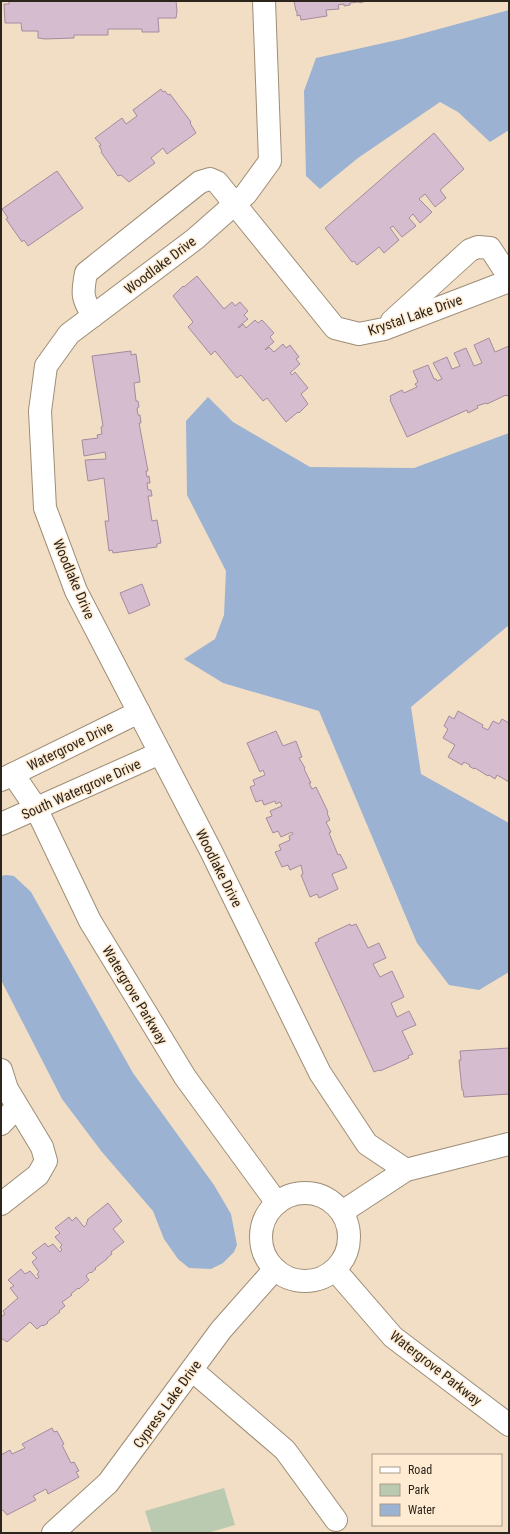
<svg xmlns="http://www.w3.org/2000/svg" width="510" height="1534" viewBox="0 0 510 1534" font-family="'Roboto Condensed',sans-serif">
<rect width="100%" height="100%" fill="#f1dec5"/>
<!-- green -->
<path fill="#bacab0" d="M224,1488L235,1525L207,1533H152L145,1511Z"/>
<!-- water -->
<g fill="#9bb2d2">
<path d="M509,10V130L490,142L458,112L440,102L358,158L320,189L306,176L304,91L316,58L402,39Z"/>
<path d="M208,397L233,422L310,467L414,468L509,433V625L411,707L421,774L509,823V972L479,990L449,985L417,943L319,711L223,683L184,659L215,639L224,615L226,571L187,495L186,421Z"/>
<path d="M6,875L14,876L31,892L133,1073L214,1185L231,1214L237,1245L234,1252L223,1263L211,1269L189,1268L178,1259L164,1239L153,1211L102,1152L62,1099L1,980V876Z"/>
</g>
<!-- building -->
<g fill="#d5bccf" stroke="#a48c9f">
<path d="M9,1H176L177,11L176,18H158L159,32H142V29H108V35H74V38L45,39L38,38V31H22L21,23H5L4,4H9Z"/>
<path d="M294,1H366L360,3L359,2L350,3V5L344,6V4L338,5L339,9L326,10L327,16L301,20L300,15L297,16V11H296Z"/>
<path d="M161,89L163,92L165,91L168,95L170,94L191,122L190,123L196,133L167,154L163,148L151,158L155,163L129,182L121,175L118,176L101,152L102,151L99,146L101,145L95,138L122,118L126,124L137,116L133,110Z"/>
<path d="M434,133L464,169L440,190L446,198L435,207L425,194L419,199L432,212L420,223L413,214L409,218L416,226L402,237L393,226L390,228L399,240L384,253L379,247L357,265L354,261L352,262L325,228Z"/>
<path d="M57,171L83,208L28,246L24,240L22,242L6,219L8,218L2,209Z"/>
<path d="M197,276L224,309L232,302L235,306L240,302L248,311L244,315L248,319L238,327L239,328L243,324L246,328L255,320L258,323L262,320L274,333L270,337L274,342L265,349L266,350L269,347L274,352L283,344L286,348L290,345L299,357L296,359L300,364L290,373L292,375L295,372L308,388L301,394L308,404L299,413L298,412L286,422L267,398L263,401L241,375L237,378L215,351L211,355L188,327L193,322L173,296L183,286L184,287Z"/>
<path d="M489,338L495,352L509,346V395L506,396V395L487,404L486,403L477,406L478,408L468,413L467,410L407,437L390,400L391,399L390,396L402,390L404,393L417,387L415,384L418,382L413,371L428,365L434,379H436L437,381L442,379L433,363L447,357L452,369L460,366L454,353L466,348L474,366L482,363L474,345Z"/>
<path d="M131,351V355L136,354L140,382L134,383L136,401H138L139,407L137,408L138,415H140L141,423H139L148,471H146L147,477L149,476L150,483H147L148,490H151L152,496H148L152,521L157,520L161,543L157,544V547L113,553L112,550L109,551L105,521H109L104,478L88,481L85,460L106,459L105,452L84,456L82,440L98,438L97,435L102,434L101,427L103,426L92,356Z"/>
<path d="M142,584L150,605L129,614L120,593Z"/>
<path d="M458,711L483,725L482,727L488,730L493,721L499,724L502,719L509,723V782L497,775L495,779L489,775L488,776L475,768L474,769L469,766L470,765L464,762L462,765L448,757L455,745L443,738L448,729L444,726L449,716L454,719Z"/>
<path d="M276,731L283,746L296,741L302,757L299,758L305,768L304,769L311,783H309L312,789L316,787L328,812L327,813L330,820L326,822L331,832L329,833L338,855L340,854L347,868L332,874L338,889L319,898L317,894L310,897L301,875L303,874L301,865L290,870L288,865L282,867L275,852L281,850L279,845L290,840L289,836L293,834L292,832L281,837L278,831L273,833L266,818L272,816L270,811L282,806L280,802L276,804L275,801L264,805L262,800L256,802L250,787L255,785L253,780L265,775L263,770L260,772L247,743Z"/>
<path d="M350,924L351,926L356,924L368,948L379,943L386,958L373,964L380,977L392,971L404,997L391,1003L397,1017L409,1011L416,1025L402,1031L413,1054L408,1056L409,1058L380,1071L379,1070L374,1072L315,943L319,941L318,939Z"/>
<path d="M509,1048V1094L464,1097L463,1090H462L459,1060H461L460,1051Z"/>
<path d="M108,1203L122,1221L113,1229L124,1242L111,1252L112,1254L107,1258V1259L95,1268L96,1269L91,1273L90,1272L86,1276L89,1280L79,1289L78,1288L71,1294L72,1295L62,1302L65,1306L59,1311L60,1312L47,1322L48,1323L43,1326L42,1325L37,1329L30,1322L7,1342L1,1338V1317L5,1314L3,1311L18,1298L10,1288L14,1286L8,1280L21,1269L25,1274L30,1271L37,1279L39,1277L37,1274L39,1272L32,1262L37,1258L32,1253L45,1243L48,1247L53,1244L60,1252L62,1250L60,1247L62,1245L55,1237L60,1233L55,1228L69,1217L72,1221L76,1217L84,1227L87,1224L86,1223L88,1221L87,1220Z"/>
<path d="M52,1428L54,1432L57,1431L64,1444L62,1445L71,1463L74,1462L79,1471L76,1472L79,1477L48,1494L46,1489L33,1496L36,1500L7,1515L3,1510L1,1511V1455L10,1450L12,1454L25,1448L22,1444Z"/>
</g>
<g fill="none" stroke-linecap="round" stroke-linejoin="round">
<!-- minor casing -->
<g stroke="#9e8d76" stroke-width="24">
<g id="minor">
<path d="M264,1L270,161L246,194L195,239L69,334L46,366L40,411L45,508L76,591L211,851L320,1073L367,1144L406,1170"/>
<path d="M93,316C82,298 82,294 86,273L200,182L210,179L217,182L335,328L359,334L384,329L509,281"/>
<path d="M392,321L470,250L478,247L490,248L509,277"/>
<path d="M13,774L36,808L90,921L185,1077L277,1203"/>
<path d="M1,780L139,712"/>
<path d="M1,824L160,753"/>
<path d="M1,1070L7,1089L42,1147L46,1161L38,1175L1,1204"/>
<path d="M1,1124L17,1107"/>
<circle cx="305" cy="1237" r="44"/>
<path d="M342,1212L406,1170L509,1144"/>
<path d="M335,1270L393,1337L509,1425"/>
<path d="M192,1370L285,1450L336,1520"/>
<path d="M53,1533L108,1483L221,1330L275,1269"/>
</g>
</g>
<!-- minor -->
<use href="#minor" stroke="#fff" stroke-width="22"/>
</g>
<g text-anchor="middle" stroke-width="3" stroke-linejoin="round" paint-order="stroke">
<!-- street labels -->
<g font-size="14" fill="#2c251c" stroke="#feebd2">
<text transform="translate(160 265) rotate(-37)" y="5">Woodlake Drive</text>
<text transform="translate(415 315) rotate(-19)" y="5">Krystal Lake Drive</text>
<text transform="translate(74 579) rotate(67)" y="5">Woodlake Drive</text>
<text transform="translate(70 746) rotate(-26)" y="5">Watergrove Drive</text>
<text transform="translate(81 789) rotate(-24)" y="5">South Watergrove Drive</text>
<text transform="translate(219 868) rotate(63)" y="5">Woodlake Drive</text>
<text transform="translate(135 995) rotate(59)" y="5">Watergrove Parkway</text>
<text transform="translate(436 1368) rotate(38)" y="5">Watergrove Parkway</text>
<text transform="translate(167 1404) rotate(-54)" y="5">Cypress Lake Drive</text>
</g>
</g>
<!-- border -->
<rect width="510" height="1534" fill="none" stroke="#2c251c" stroke-width="4"/>
<!-- legend -->
<rect x="372" y="1454" width="130" height="72" fill="#feebd2" stroke="#aa9c89"/>
<rect x="380" y="1467" width="20" height="6" fill="#ffffff" stroke="#aa9c89"/>
<text x="408" y="1474" font-size="12" fill="#2c251c">Road</text>
<rect x="380" y="1484" width="20" height="12" fill="#bacab0" stroke="#aa9c89"/>
<text x="408" y="1494" font-size="12" fill="#2c251c">Park</text>
<rect x="380" y="1504" width="20" height="12" fill="#9bb2d2" stroke="#aa9c89"/>
<text x="408" y="1514" font-size="12" fill="#2c251c">Water</text>
</svg>
